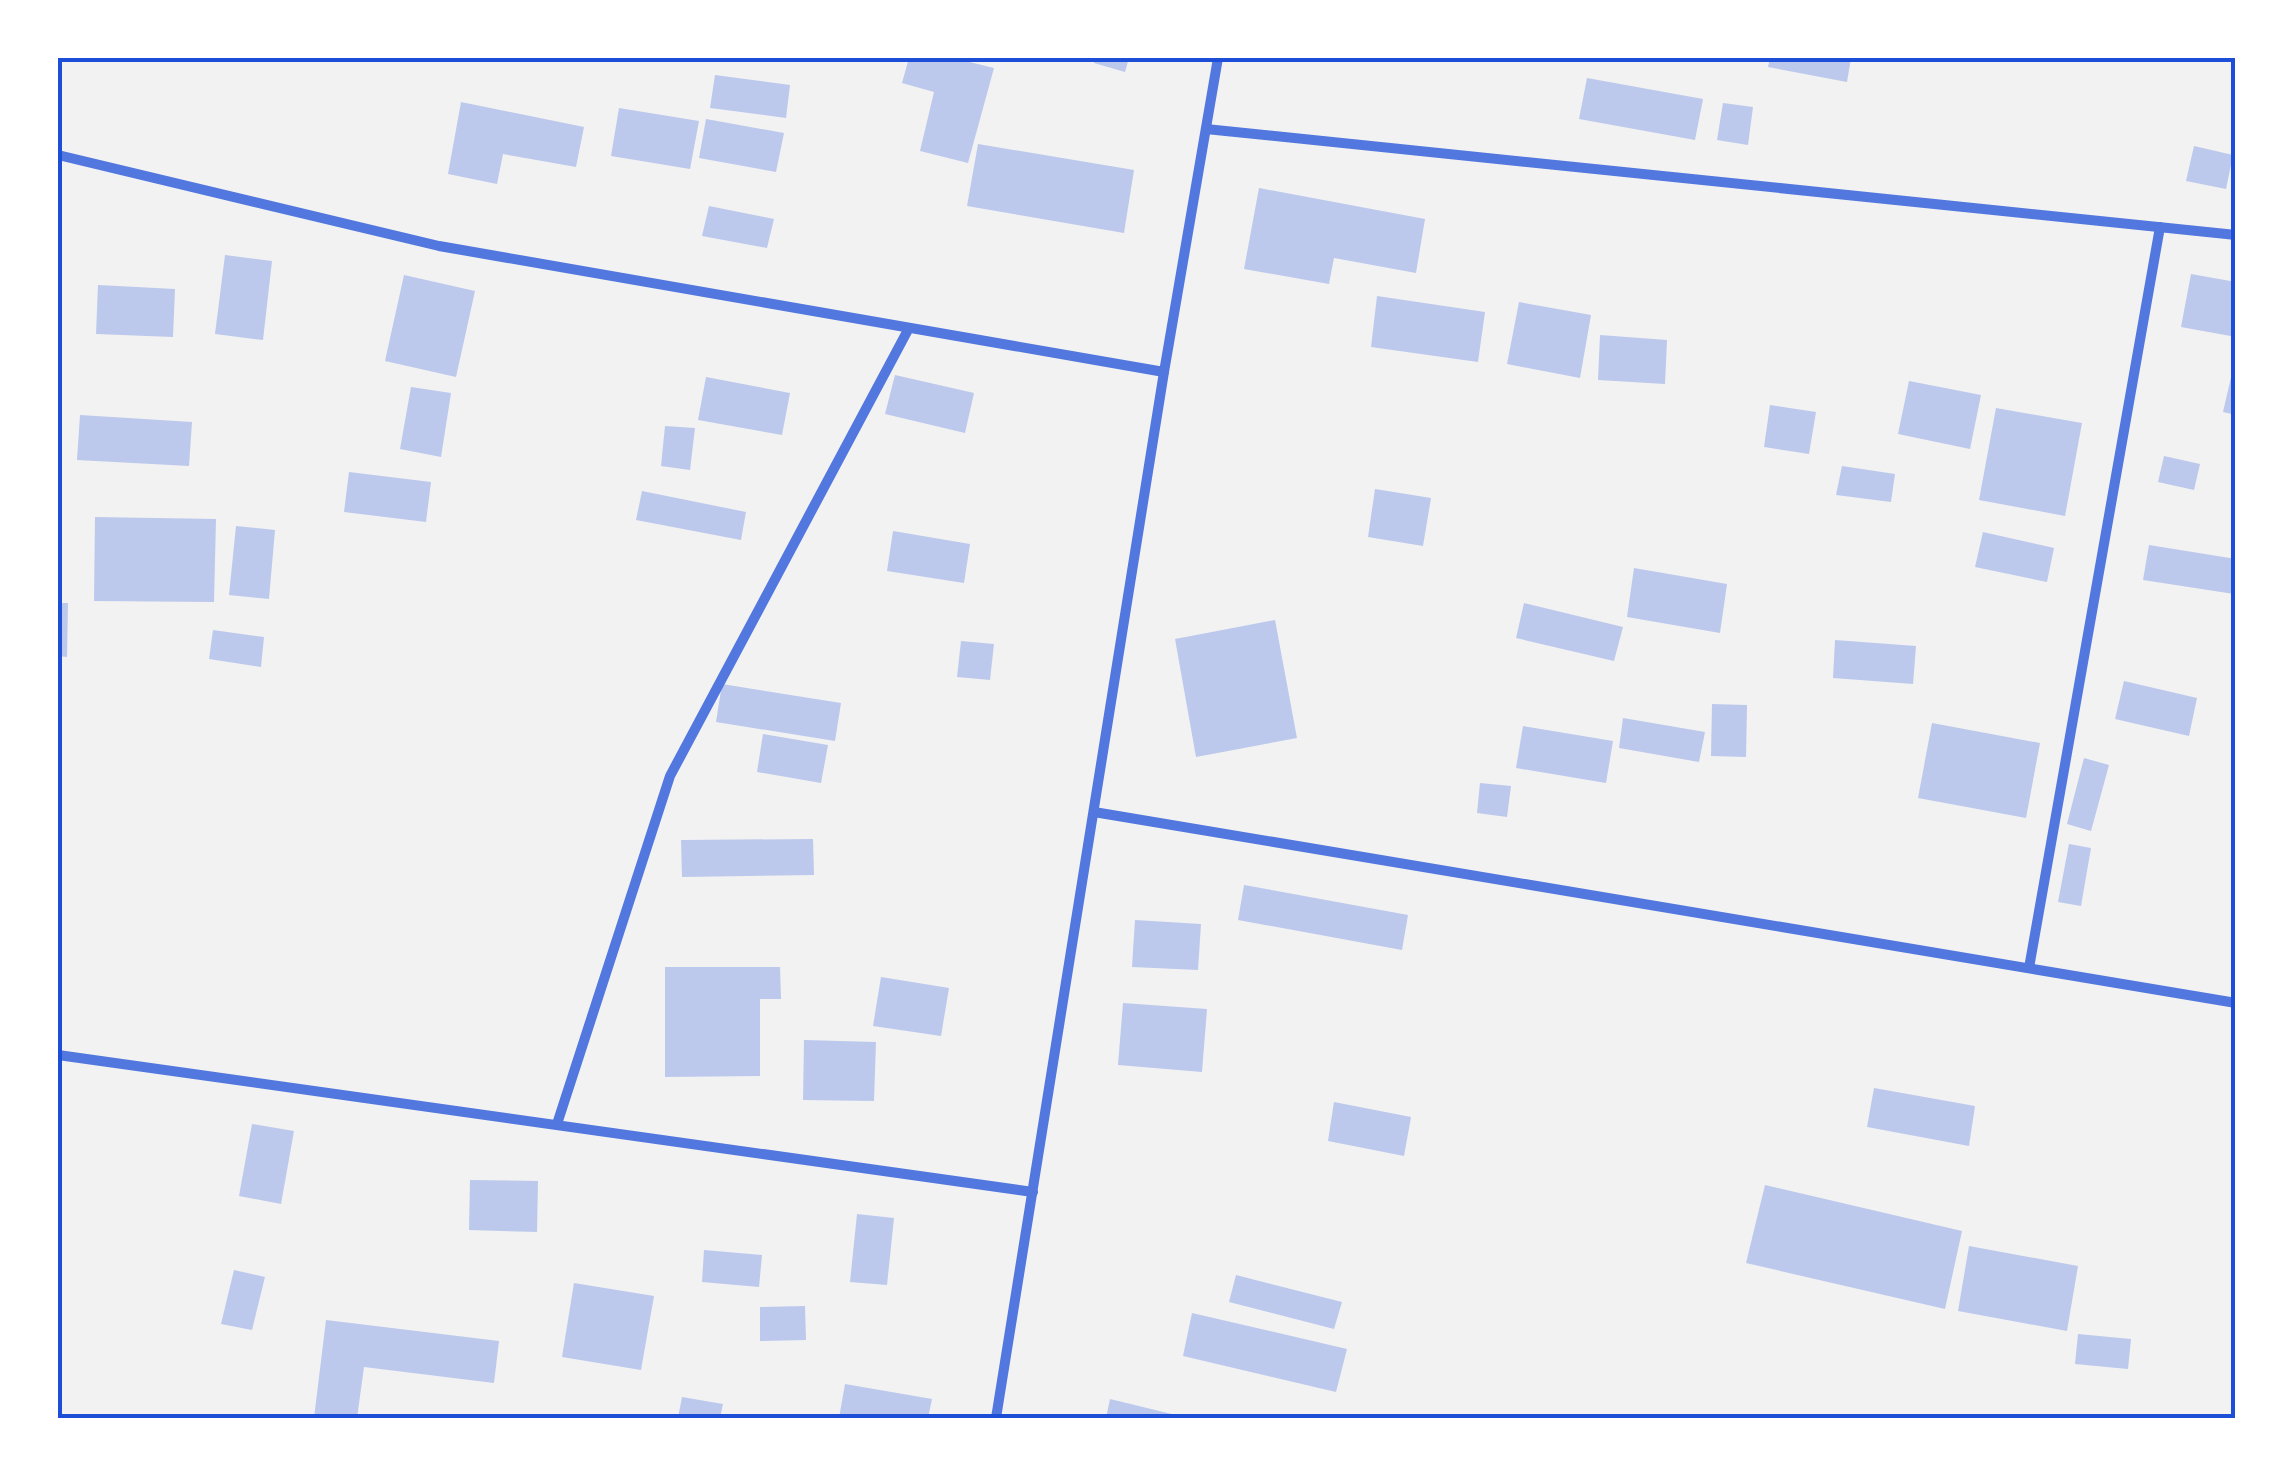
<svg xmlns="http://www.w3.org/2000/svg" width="2293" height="1476" viewBox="0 0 2293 1476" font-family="Karla,sans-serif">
<rect width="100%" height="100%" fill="#f2f2f2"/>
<!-- building -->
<g fill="#bdc9ec">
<path d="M909,58H953L994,68L968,163L920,151L934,92L902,83Z"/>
<path d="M1096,58H1129L1125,72L1094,63Z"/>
<path d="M1770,58H1851L1847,82L1768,67Z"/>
<path d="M715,75L790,85L786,118L710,108Z"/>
<path d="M1587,78L1703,99L1695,140L1579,119Z"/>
<path d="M461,102L584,127L576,167L503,154L497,184L448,174Z"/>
<path d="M1723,103L1753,107L1748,145L1717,140Z"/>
<path d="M619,108L699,121L690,169L611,156Z"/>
<path d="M706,119L784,133L776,172L699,158Z"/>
<path d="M978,144L1134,170L1124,233L967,206Z"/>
<path d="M2194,146L2233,155L2226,189L2186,181Z"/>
<path d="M1259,188L1425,219L1416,273L1334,258L1329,284L1244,269Z"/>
<path d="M709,206L774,219L767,248L702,236Z"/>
<path d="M225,255L272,261L263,340L215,334Z"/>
<path d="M2191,274L2236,282V337L2181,327Z"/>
<path d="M404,275L475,291L456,377L385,361Z"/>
<path d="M98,285L175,289L173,337L96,334Z"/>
<path d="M1377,296L1485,312L1478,362L1371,347Z"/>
<path d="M1519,302L1591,315L1580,378L1507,364Z"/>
<path d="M1600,335L1667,340L1665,384L1598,380Z"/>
<path d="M2232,373L2236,374V415L2223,412Z"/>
<path d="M895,375L974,393L965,433L885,414Z"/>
<path d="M706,377L790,393L782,435L698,420Z"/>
<path d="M1909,381L1981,395L1970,449L1898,434Z"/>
<path d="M411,387L451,393L441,457L400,449Z"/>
<path d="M1770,405L1816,412L1809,454L1764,447Z"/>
<path d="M1996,408L2082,423L2065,516L1979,500Z"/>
<path d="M80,415L192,422L189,466L77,460Z"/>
<path d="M665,426L695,428L690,470L661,466Z"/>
<path d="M2164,456L2200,464L2194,490L2158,482Z"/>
<path d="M1842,466L1895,474L1891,502L1836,495Z"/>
<path d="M349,472L431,482L426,522L344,512Z"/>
<path d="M1375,489L1431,498L1423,546L1368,537Z"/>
<path d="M642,491L746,512L741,540L636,520Z"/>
<path d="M95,517L216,519L214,602L94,601Z"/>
<path d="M236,526L275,530L269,599L229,595Z"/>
<path d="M893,531L970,544L964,583L887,571Z"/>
<path d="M1983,532L2054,548L2047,582L1975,567Z"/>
<path d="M2149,545L2236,559L2234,594L2143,580Z"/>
<path d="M1634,568L1727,584L1720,633L1627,617Z"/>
<path d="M58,603H68L67,657L58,656Z"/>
<path d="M1524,603L1623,627L1614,661L1516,638Z"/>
<path d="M1275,620L1297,738L1196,757L1175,639Z"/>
<path d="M213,630L264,637L261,667L209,659Z"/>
<path d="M1835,640L1916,646L1913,684L1833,678Z"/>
<path d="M961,641L994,644L990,680L957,677Z"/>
<path d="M2124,681L2197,698L2189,736L2115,719Z"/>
<path d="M722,684L841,703L835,741L716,722Z"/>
<path d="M1712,704L1747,705L1746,757L1711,756Z"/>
<path d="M1623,718L1705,732L1699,762L1619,748Z"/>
<path d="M1932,723L2040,743L2026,818L1918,798Z"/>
<path d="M1523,726L1613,741L1606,783L1516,768Z"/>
<path d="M763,734L828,745L821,783L757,772Z"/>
<path d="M2084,758L2109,765L2091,831L2067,824Z"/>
<path d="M1480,783L1511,786L1507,817L1477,813Z"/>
<path d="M813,839L814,875L682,877L681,840Z"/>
<path d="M2069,844L2091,848L2081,906L2058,902Z"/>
<path d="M1244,885L1408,915L1402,950L1238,920Z"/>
<path d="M1135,920L1201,924L1198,970L1132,967Z"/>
<path d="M665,967H780L781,999H760V1076L665,1077Z"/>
<path d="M881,977L949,988L941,1036L873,1026Z"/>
<path d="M1123,1003L1207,1009L1202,1072L1118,1065Z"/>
<path d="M804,1040L876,1042L874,1101L803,1100Z"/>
<path d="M1874,1088L1975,1106L1969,1146L1867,1127Z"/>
<path d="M1334,1102L1411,1117L1404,1156L1328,1141Z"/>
<path d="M252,1124L294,1131L281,1204L239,1196Z"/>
<path d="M470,1180L538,1181L537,1232L469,1230Z"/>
<path d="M1765,1185L1962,1231L1945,1309L1746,1263Z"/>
<path d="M857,1214L894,1218L887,1285L850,1282Z"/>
<path d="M1969,1246L2078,1266L2067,1331L1958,1311Z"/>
<path d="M704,1250L762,1255L759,1287L702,1282Z"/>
<path d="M234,1270L265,1277L252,1330L221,1324Z"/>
<path d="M1236,1275L1342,1302L1334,1329L1229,1302Z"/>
<path d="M574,1283L654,1296L641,1370L562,1357Z"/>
<path d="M805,1306L806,1340L760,1341V1307Z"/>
<path d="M1192,1313L1347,1349L1336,1392L1183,1356Z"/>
<path d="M326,1320L499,1341L494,1383L364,1367L357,1418H314Z"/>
<path d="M2078,1334L2131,1339L2128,1369L2075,1364Z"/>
<path d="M845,1384L932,1399L928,1418H839Z"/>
<path d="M682,1397L723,1404L720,1418H678Z"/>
<path d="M1110,1399L1184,1417V1418H1106Z"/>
</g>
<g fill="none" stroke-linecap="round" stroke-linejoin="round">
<!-- minor -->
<g stroke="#5277de" stroke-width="10">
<path d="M1206,129L2236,235"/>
<path d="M58,155L439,246L1164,372"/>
<path d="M1094,812L2236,1003"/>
<path d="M2029,968L2160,227"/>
<path d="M58,1055L1033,1192"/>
<path d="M557,1124L670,776L909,328"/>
<path d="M996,1418L1164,372L1218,58"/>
</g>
</g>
<!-- border -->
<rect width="2293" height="1476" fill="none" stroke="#ffffff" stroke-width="120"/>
<rect x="60" y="60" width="2173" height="1356" fill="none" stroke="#1d4ed8" stroke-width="4"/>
</svg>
